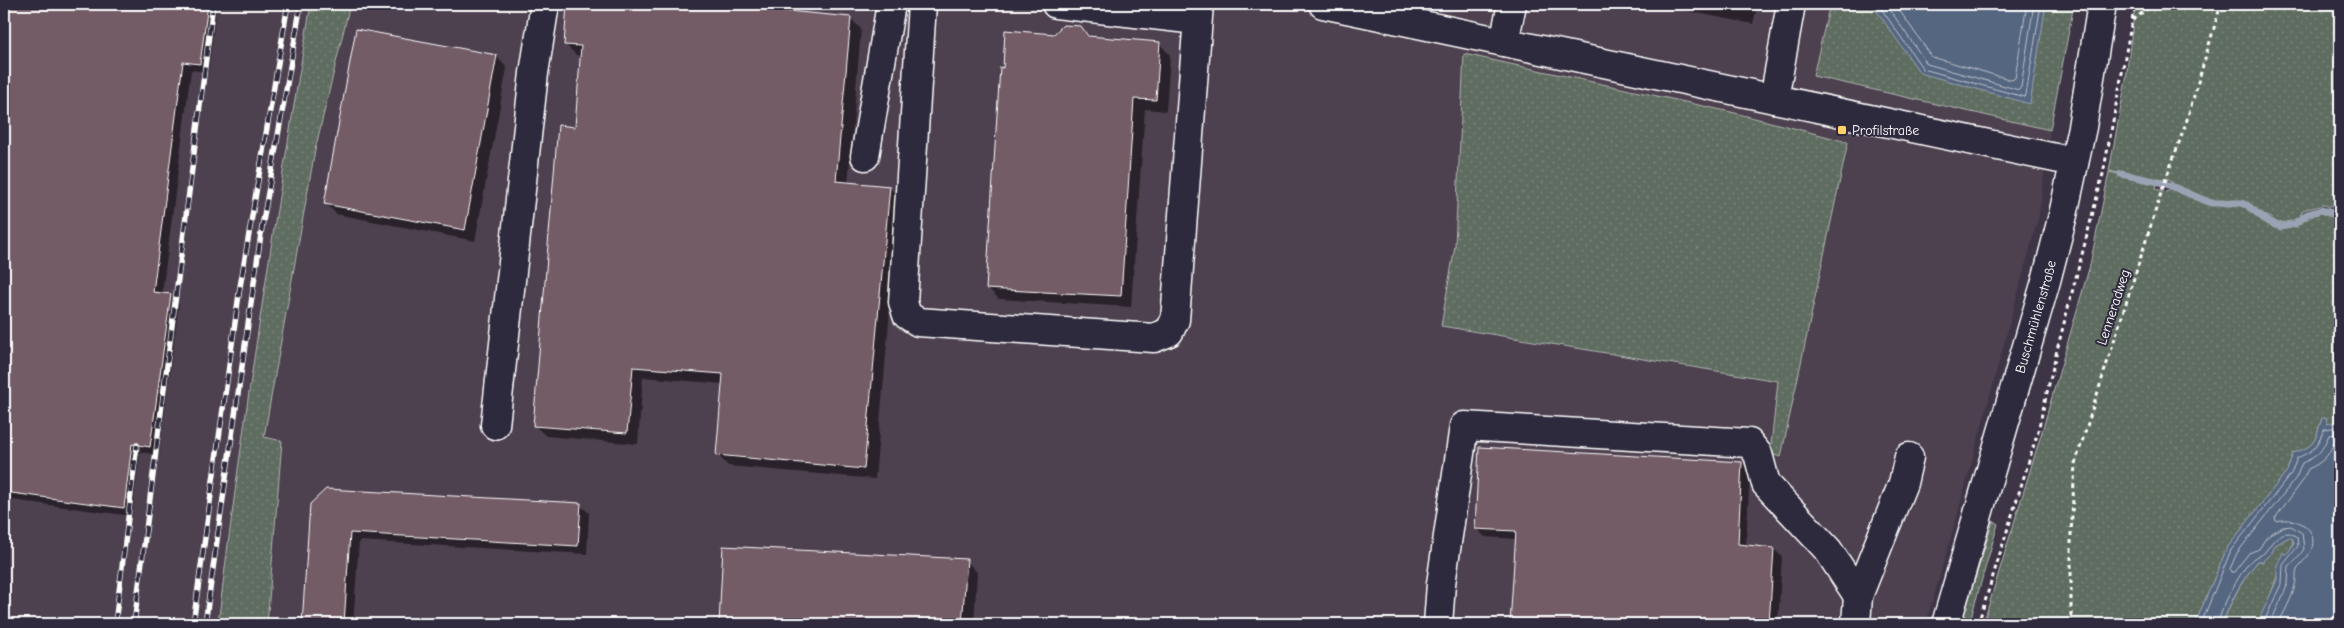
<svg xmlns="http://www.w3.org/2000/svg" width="2344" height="628" viewBox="0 0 2344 628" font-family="'Comic Neue',sans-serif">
<defs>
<pattern id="grass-dots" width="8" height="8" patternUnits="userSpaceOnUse" patternTransform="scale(1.25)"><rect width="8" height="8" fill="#5f6c61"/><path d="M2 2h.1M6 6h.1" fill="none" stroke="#778279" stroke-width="1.8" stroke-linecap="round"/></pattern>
</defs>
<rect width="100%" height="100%" fill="#3d3445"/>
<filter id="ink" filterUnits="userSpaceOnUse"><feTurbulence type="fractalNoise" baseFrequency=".02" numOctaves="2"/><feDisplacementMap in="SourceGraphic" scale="10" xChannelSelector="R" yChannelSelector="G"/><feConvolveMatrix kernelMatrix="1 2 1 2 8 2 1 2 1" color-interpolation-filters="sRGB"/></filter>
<g filter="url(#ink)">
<!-- built -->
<path fill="#4d404f" d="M4,4H2074L2050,130L2039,215L1963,495L1926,624H4Z"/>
<!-- grass -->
<g fill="url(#grass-dots)" stroke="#afb6b0">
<path d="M311,4H350L315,150L264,437L282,441L267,624H218C243,416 276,210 311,4Z"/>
<path d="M1830,4H2074L2050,130L1813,76Z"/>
<path d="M2135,4H2340V209L2323,205L2303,210C2300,220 2288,222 2278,223L2245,202L2214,203C2223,204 2235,201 2245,206C2257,212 2265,228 2280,229C2294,230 2307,217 2320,213L2332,217L2340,226V429L2338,422L2327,424L2322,418C2315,440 2317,446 2293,453L2287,471L2227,548L2195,624H1983L2041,435L2090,265L2109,172L2157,183L2156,189L2167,192L2171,186V180L2158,178V181L2109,171L2126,79Z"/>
<path d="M1464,54L1731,112L1848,142L1781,457L1770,454L1778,381L1441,326L1455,246Z"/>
<path d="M1993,521L1998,524L1969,624H1961Z"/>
<path d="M2289,537L2293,539C2294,550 2281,561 2278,572C2273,590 2266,607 2257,624H2222C2232,601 2241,580 2258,561H2263L2273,551L2274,546Z"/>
</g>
<!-- water -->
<g fill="#556680" stroke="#99a3b3">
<path d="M1872,4H2046L2030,104L1920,73Z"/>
<path d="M2326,417L2327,424L2338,421L2340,429V624H2257L2277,580V565L2283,553L2287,554L2294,544L2293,539L2289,537L2274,546L2273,551L2263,561H2258C2241,580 2231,601 2222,624H2195L2227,548L2287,471L2293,453C2317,446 2315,440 2322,418Z"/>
</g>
<!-- shadow -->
<g fill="#0007">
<path d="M4,4H217L208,72L191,70L162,294L170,295L179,304L159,455L140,452L132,516L4,499Z"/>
<path d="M568,4H747L746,9L850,18L861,29L848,184L889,187L900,198L875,479L728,466L717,454L723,384L643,377L638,444L546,436L534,425L576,128L582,56L576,55L565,44Z"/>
<path d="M1651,4H1758L1753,24Z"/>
<path d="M1081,27L1091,37L1159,43L1170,55L1166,111L1145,109L1131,307L999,299L988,288L1004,69L1054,35Z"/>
<path d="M496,56L507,68L475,241L336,214L325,203Z"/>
<path d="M1742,463L1750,472L1746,546L1774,549L1782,557L1778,624H1511L1517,539L1485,537L1476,528Z"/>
<path d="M311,505H580L589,513L587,554L359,541L353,624H303Z"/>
<path d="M724,547L966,561L977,572L974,624H721Z"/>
</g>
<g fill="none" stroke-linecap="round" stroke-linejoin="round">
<!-- shore -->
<g stroke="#bbc2cc" stroke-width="1">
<path d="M1878,4L1923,69L2024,97L2026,95L2041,4"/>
<path d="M1886,4L1927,64L2019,90L2021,87L2034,4"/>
<path d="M1895,4L1932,57L2012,80L2015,78L2027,4"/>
<path d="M2201,624L2231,550L2291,474L2297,458C2317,449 2316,448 2324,429L2340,427"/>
<path d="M2218,624C2220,609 2242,567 2254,558C2258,555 2261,556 2264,553C2272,544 2276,532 2290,533L2297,537L2298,546L2283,565L2282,582L2263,624"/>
<path d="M2270,624L2288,584L2289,566L2296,560L2304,549L2302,533L2291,526L2283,527L2275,531L2266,538L2259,549L2249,553L2234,572H2231L2230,569L2237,553L2296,478L2302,463C2320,455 2321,452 2329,435L2340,433"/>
<path d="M2278,624C2284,612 2292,599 2295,585C2297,580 2295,574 2297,570C2300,563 2308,558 2311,551C2320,527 2295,516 2276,521L2275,518L2302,482L2308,469C2322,463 2329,456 2334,442L2340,440"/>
</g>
<!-- stream -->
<path stroke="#99a3b3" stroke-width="7" d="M2121,174L2164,183L2211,203H2241L2247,205L2268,222L2281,227L2295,224L2307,214L2321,210L2340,215"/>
</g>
<!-- building -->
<g fill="#735b66" stroke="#fff">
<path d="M4,4H208L200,64L183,62L153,292L171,294L150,447L132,444L124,508L4,492Z"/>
<path d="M567,4H735V6L851,17L836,181L890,186L864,469L716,455L723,374L633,367L627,433L533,426L558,125L575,127L581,46L564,45Z"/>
<path d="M1063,25L1081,26L1088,36L1160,42L1156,100L1134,99L1121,296L986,289L1000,67L1003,68L1005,30L1054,34Z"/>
<path d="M356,29L497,55L465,230L324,204Z"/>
<path d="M1479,447L1742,462L1738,544L1774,548L1769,624H1510L1516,531L1475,529Z"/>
<path d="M326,489L581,503L578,546L350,533L344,624H302L310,504Z"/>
<path d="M723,546L967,559L962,624H719Z"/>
</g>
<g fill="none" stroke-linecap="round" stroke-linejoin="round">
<!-- minor casing -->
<g stroke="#fff" stroke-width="31">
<g id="minor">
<path d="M922,4L903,302L907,315L918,322L1154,338L1169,332L1175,320L1199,4"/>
<path d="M1056,4L1197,20"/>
<path d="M1323,4L2074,162"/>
<path d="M1504,42L1512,4"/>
<path d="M1774,99L1791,4"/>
<path d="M865,156L891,4"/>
<path d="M495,425L534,73L545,4"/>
<path d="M1438,624L1441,584L1464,426L1749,443L1758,454L1766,484L1828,550L1858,596"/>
<path d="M1856,624L1858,596L1903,483L1909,457"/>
<path id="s1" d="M1946,624L2046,281L2063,215L2082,127L2102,4"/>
</g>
</g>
<!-- path -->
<g stroke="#fff" stroke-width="3" stroke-dasharray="4 4" stroke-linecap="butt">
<path d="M2133,20L2147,9L2149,4"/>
<path d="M1978,624L2037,435L2057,350L2103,174L2135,4"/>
<path d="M2071,624V534L2075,464L2162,190L2186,123L2221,4"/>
</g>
<!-- minor -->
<use href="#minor" stroke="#2f2a3d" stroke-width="28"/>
<!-- rail casing -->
<g stroke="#fff" stroke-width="5.5">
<g id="rail">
<path d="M115,624L137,445"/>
<path d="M134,624L213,4"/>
<path d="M193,624L240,287L288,4"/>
<path d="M205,624L262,227L301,4"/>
</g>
</g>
<!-- rail -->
<use href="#rail" stroke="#2f2a3d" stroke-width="4" stroke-dasharray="11" stroke-linecap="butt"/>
</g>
</g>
<!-- markers -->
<rect fill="#ffd166" stroke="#2f2a3d" stroke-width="2" x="1837" y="125" width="10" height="10" rx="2.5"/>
<g text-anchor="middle" stroke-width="4" stroke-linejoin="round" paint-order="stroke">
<!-- poi labels -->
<g font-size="14" fill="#fff" stroke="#2f2a3d" text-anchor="start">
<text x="1852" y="135">Profilstraße</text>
</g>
<!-- street labels -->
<g font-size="14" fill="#fff" stroke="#2f2a3d">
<text transform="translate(2113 307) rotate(-72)" y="5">Lenneradweg</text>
<text dy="5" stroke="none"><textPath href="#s1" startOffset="320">Buschmühlenstraße</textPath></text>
</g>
</g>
<!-- margin -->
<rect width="2344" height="628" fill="none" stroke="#2f2a3d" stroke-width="20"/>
<rect x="10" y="10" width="2324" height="608" fill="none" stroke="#fff" stroke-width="2" filter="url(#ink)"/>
</svg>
